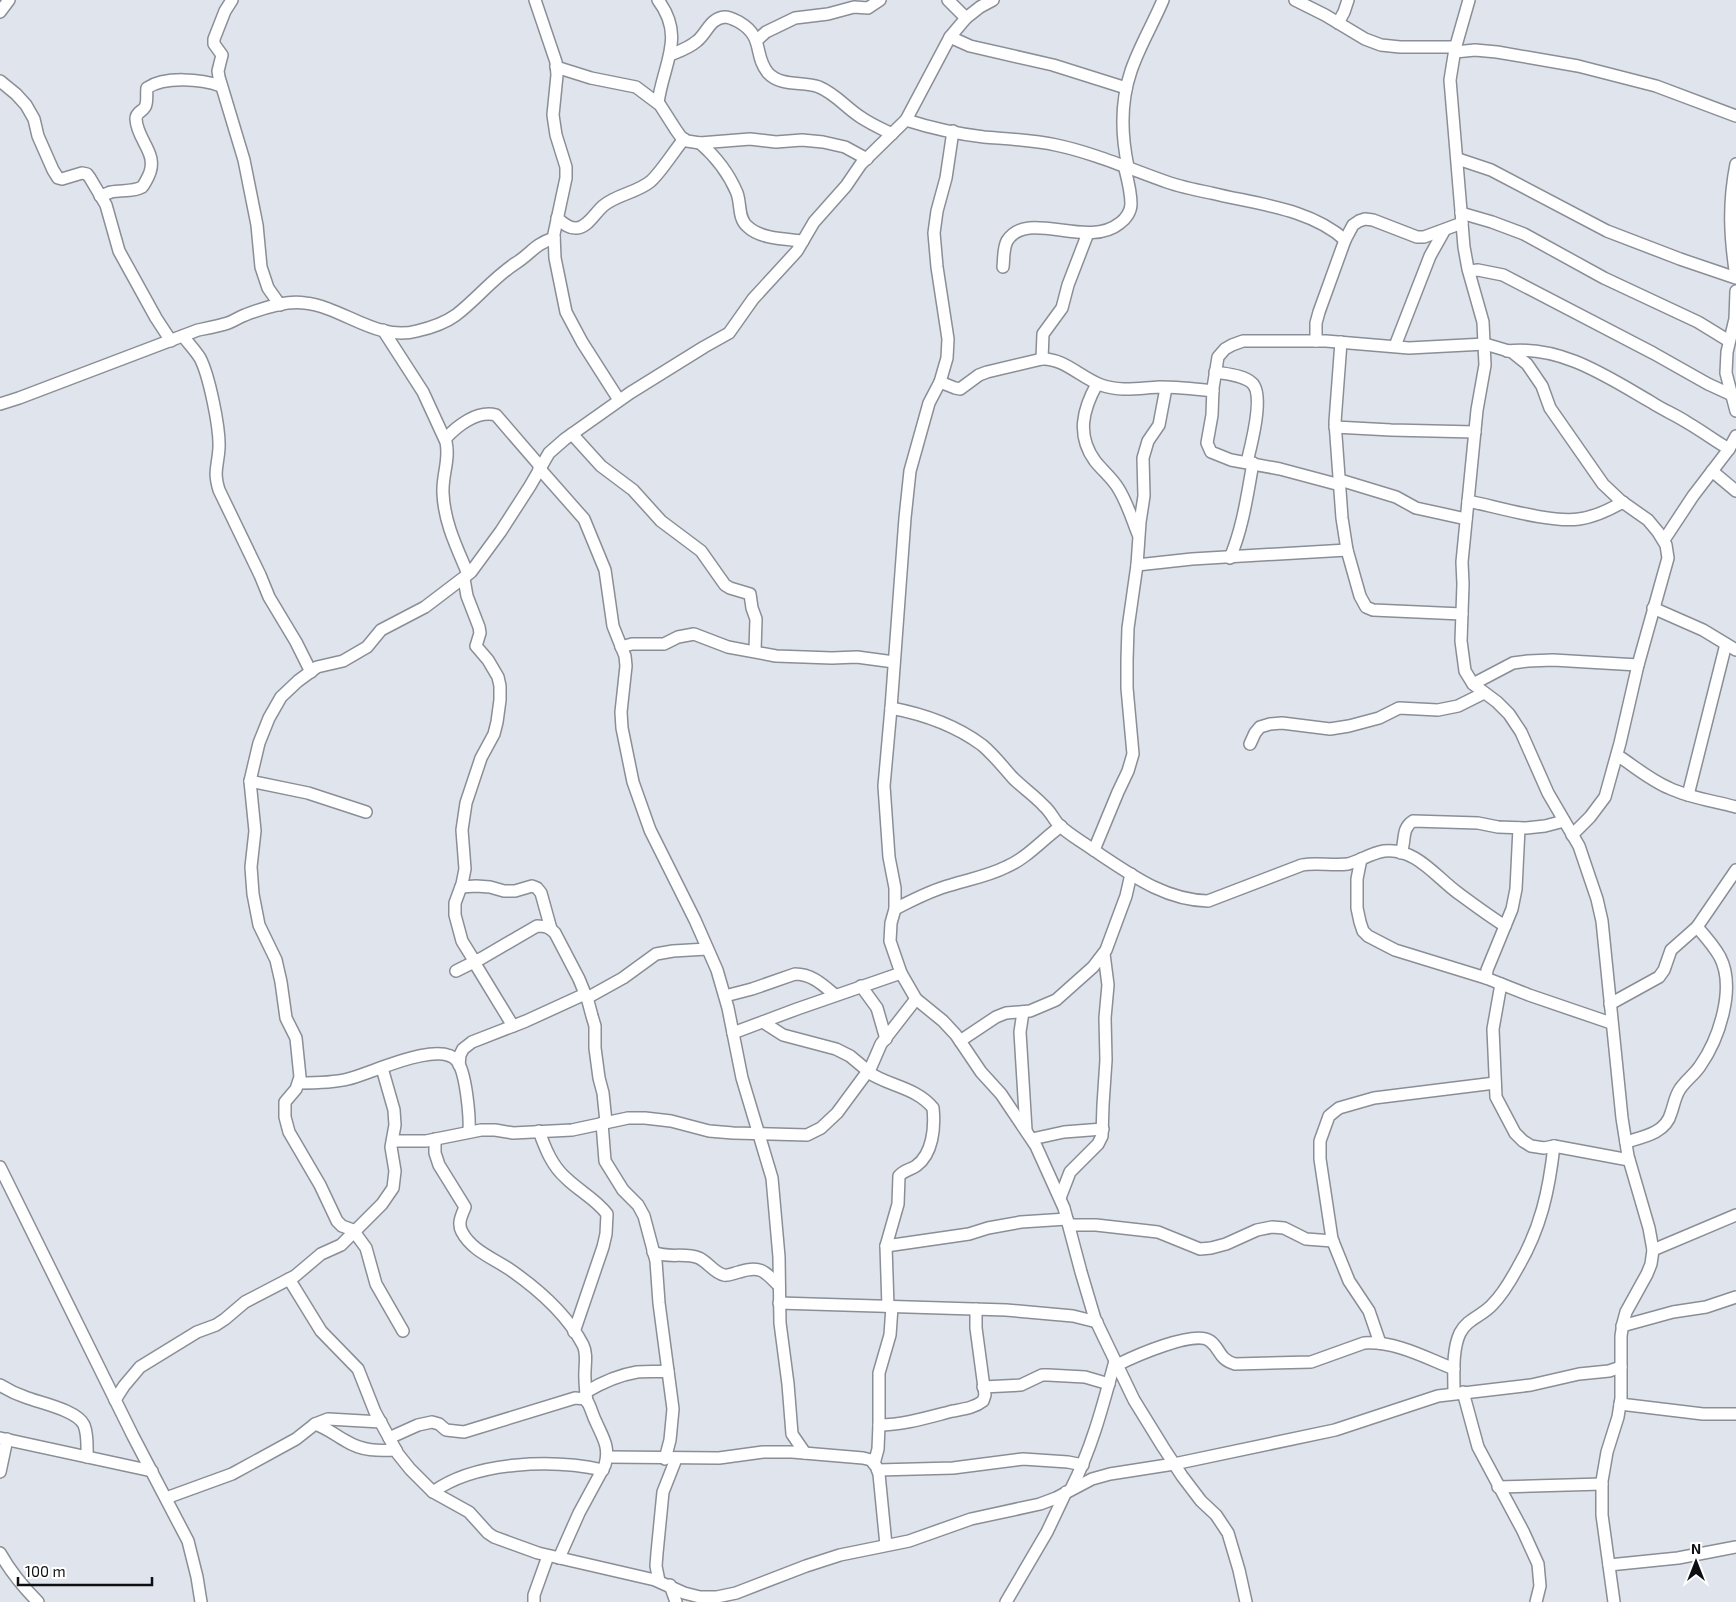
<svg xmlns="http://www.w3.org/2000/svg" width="1736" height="1602" viewBox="0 0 1736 1602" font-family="'Exo 2',sans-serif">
<rect width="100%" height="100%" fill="#e0e5ed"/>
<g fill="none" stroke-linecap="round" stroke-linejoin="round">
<!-- minor casing -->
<g stroke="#8a8e96" stroke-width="14">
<g id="minor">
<path d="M232,0L225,11L214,39V44L222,55L218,71L219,77L244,160L257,225L261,267L268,288L280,305"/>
<path d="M535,0L556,62L557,75L553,115L556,135L566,167V178L554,234L555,258L566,312L582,342L619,400"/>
<path d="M948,0L966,18"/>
<path d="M1295,0L1325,15L1365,39L1381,45L1400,47H1456"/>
<path d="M1469,0L1455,49L1450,80L1464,247L1468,269L1483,322L1485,365L1477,410L1462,562L1463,584L1461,641L1465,671L1473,684L1497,702L1509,714L1521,732L1548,793L1579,846L1597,899L1602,921L1622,1118L1628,1156L1649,1228L1653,1250L1651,1264L1647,1274L1626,1312L1623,1323L1621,1336V1398L1618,1417L1607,1452L1602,1481V1515L1614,1602"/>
<path d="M0,12L9,0"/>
<path d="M1338,23L1344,12L1348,0"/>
<path d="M950,37L970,46L1053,65L1126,88"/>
<path d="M757,40L766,32L795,18L828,14L854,7L868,8L880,0"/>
<path d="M1455,52L1475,50L1497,52L1578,66L1656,86L1736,116"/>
<path d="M670,55C680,51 689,48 697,41C707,33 710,18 725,17C730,17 735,20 739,22C765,37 753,55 768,73C781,87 803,81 819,87C836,94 846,108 862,118C871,124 882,129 892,134"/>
<path d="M556,67L591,78L636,87L660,105L676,130L681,137L687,141L700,143L750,139L776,142L802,140L823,142L845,147L867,159"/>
<path d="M0,81L16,94L26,105L34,119L38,136L53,170L58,178L62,179L82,173L87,174L90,178L106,205L119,251L156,318L171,341"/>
<path d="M658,103C663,64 686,37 658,0"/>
<path d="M906,120C931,128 958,134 984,137C1008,139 1032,140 1056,145C1094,153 1130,169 1167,182C1181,187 1196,190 1211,193C1255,204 1310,208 1345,240"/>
<path d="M953,131L946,178L937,211L934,233L937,267L948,339L947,358L940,382L929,403L910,471L905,518L891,708L884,786L889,857L895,888V909L891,923L890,941L901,973L916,999L943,1021L956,1035L981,1072L1001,1094L1036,1146L1064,1208L1081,1272L1095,1319L1134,1400L1163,1447L1182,1476L1201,1501L1216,1515L1228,1533L1239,1570L1246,1602"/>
<path d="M700,143C715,156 729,174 737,193C741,204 738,218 747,226C760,239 785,239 803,241"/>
<path d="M1458,159L1491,170L1607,231L1680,259L1736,278"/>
<path d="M1736,164C1728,204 1730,238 1736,277"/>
<path d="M1128,167C1121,134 1120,103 1131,71C1139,47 1153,24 1163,0"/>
<path d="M100,196C104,195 108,193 111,192C120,190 134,192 142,187C144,185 146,181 148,177C160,154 137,141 136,119C136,112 142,112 145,107C148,102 146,94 147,88C165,76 201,79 221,86"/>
<path d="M1461,213L1492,222L1524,234L1604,278L1698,322L1729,341"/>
<path d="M557,218C563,223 569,229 577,228C588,227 595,213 603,206C617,194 637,193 651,181C661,172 674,151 684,139"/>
<path d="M1003,267C1004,259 1003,249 1007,241C1027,208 1087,250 1120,223C1126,219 1131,211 1131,204C1131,191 1127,177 1124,165"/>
<path d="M1469,271L1478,270L1503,275L1653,353L1708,384L1732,395"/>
<path d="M1736,291L1735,319L1727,352L1726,373L1736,411"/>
<path d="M383,330L423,392L446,442C450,460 442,475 443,493C444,522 457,548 468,574"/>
<path d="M183,336C188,343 195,350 200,358C209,375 220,428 219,448C218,467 213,470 219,490L260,575L269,597L296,642L311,672"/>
<path d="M1316,341V323L1319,312L1345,240L1353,225L1359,221L1365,219L1373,220L1417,237H1424L1462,223"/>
<path d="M1341,342L1335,422L1342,518L1347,550L1360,596L1366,607L1373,610L1462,614"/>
<path d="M1395,346L1430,256L1444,231"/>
<path d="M1507,351C1561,345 1606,376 1651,402C1663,410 1676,415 1688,423C1702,431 1715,441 1729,449"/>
<path d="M1042,359L1043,334L1062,308L1068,285L1088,233"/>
<path d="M1215,372C1226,374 1245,375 1253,384C1264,397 1251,446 1247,462"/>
<path d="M940,382L955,388L960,389L979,375L987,372L1042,359C1064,358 1081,378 1101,385C1121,392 1139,388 1159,387C1177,387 1196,389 1213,391"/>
<path d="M1097,384C1083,409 1076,435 1095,461C1102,470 1112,478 1118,488C1127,502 1132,519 1138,534"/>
<path d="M0,404L19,398L198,330C208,328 219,326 228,323C234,321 239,317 245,315C263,308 286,300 305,303C343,307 377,342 417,331C430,328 445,323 456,315C477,299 494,277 516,263C532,253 533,245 554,238"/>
<path d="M1335,427L1391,430L1475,432"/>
<path d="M572,434L601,466L633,490L661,521L701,551L725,585L730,588L750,594L752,608L756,619L755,651"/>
<path d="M445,439C457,426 477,410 496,415L540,466"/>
<path d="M539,468L584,519L605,570L613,626L625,656L626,666L621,712L622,728L633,782L650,830L695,920L717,970L728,1008L742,1078L772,1178L779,1257L780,1323L788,1384L792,1434L805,1453"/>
<path d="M1712,471L1736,491"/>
<path d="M1340,480L1396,497L1416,508L1466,519"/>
<path d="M1340,485L1280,469L1231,460L1211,452L1207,443L1212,415L1213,388L1218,357L1225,349L1232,345L1243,341H1326L1409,348L1485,344L1512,352L1527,364L1542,386L1550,408L1603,484L1621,501L1648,520L1658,532L1666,545L1668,558L1638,665L1620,743L1605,797L1590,817L1572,835"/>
<path d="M1468,501C1498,507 1550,523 1579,519C1595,517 1609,510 1623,502"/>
<path d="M1664,540L1693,496L1729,449L1736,436"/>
<path d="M1230,558C1243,527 1247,496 1253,463"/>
<path d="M1137,565L1192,559L1347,550"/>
<path d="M464,579L467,596L479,627L480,633L476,646L488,660L498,677L500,686V700L497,722L494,734L481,758L466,803L462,830L465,869L462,884L455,903V915L462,941L475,962"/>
<path d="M1653,608L1703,630L1736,650"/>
<path d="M621,647L632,644H664L678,637L694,634L728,647L776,656L832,658L857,657L894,662"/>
<path d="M1473,684L1513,663L1528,661L1553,660L1638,665"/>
<path d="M891,708C923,714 955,725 982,745C994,755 1003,767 1013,778C1023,788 1035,796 1044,806C1050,811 1053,818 1058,824C1069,835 1083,842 1095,851C1130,874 1164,900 1208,901L1302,865C1317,862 1332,866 1348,864C1360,861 1371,853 1384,851C1415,847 1436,877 1458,893C1473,904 1489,916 1505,926"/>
<path d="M1250,744L1255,733L1260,727L1270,724L1282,723L1330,729L1349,726L1379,718L1399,708L1438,710L1458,706L1484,693"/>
<path d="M1617,755C1634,766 1650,780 1669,788C1690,798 1714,801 1736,807"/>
<path d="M250,781L308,793L366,812"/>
<path d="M1688,795L1726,644"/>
<path d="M1094,850L1118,792L1128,771L1133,754L1127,688V660L1128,628L1137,565L1140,522L1144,496L1143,458L1148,441L1159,425L1166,388"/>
<path d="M1401,853C1406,840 1401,829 1413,821L1478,823L1498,827L1526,828L1545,826L1564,821"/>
<path d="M1361,859L1357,879V908L1360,922L1363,931L1368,936L1395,950L1486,978L1529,995L1611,1023"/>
<path d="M461,887L476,886L490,887L504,891H515L532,886L537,888L541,893L551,929"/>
<path d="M895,909C913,900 931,890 951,885C970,879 988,876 1006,867C1027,858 1042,840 1061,826"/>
<path d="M474,962L513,1026"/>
<path d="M456,971L482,958L537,926C546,926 549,927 555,933L579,979L588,1001L592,1016L595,1026V1048L599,1078L603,1093L606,1122"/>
<path d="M1486,978L1487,970L1512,909L1516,889L1519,828"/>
<path d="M1501,984L1493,1029L1496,1097L1515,1133L1523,1141L1531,1146L1544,1148L1554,1146L1629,1160"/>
<path d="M861,986L877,1008L886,1039"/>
<path d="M725,996L752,989L795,974C812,974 823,985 835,995"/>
<path d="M587,998L623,978L656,954L673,951L707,949"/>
<path d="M1610,1004L1659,977L1664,970L1671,950L1697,927L1736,870"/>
<path d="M1023,1012L1020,1032L1026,1130"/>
<path d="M763,1022L783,1035L836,1049L850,1056L868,1071"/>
<path d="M733,1033L797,1009L901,973"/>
<path d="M960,1041L996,1017L1006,1013L1030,1011L1056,1000L1093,967L1106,950L1126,896L1131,874"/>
<path d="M459,1065L460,1055L463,1049L472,1042L526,1021L585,994"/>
<path d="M868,1072C888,1086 916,1087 933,1108C935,1127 933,1154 916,1166C910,1170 904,1170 899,1176L898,1204L886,1246L888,1307"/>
<path d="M299,1083C315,1083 332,1083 348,1079C370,1074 440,1039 457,1061C466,1072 470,1117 469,1132"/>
<path d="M602,1123L605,1161L623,1190L638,1205L644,1216L656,1261L659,1303L673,1409L670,1440L665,1459"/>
<path d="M539,1131C545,1148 552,1166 566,1178C579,1191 596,1199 607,1214L606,1234L603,1247L574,1332"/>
<path d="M435,1139V1153L439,1165L465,1207C462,1215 457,1223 462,1232C472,1251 495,1259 512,1271C539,1290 568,1316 583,1345C588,1355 584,1368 585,1379C585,1387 586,1394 587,1402"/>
<path d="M1032,1139L1064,1132L1103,1129"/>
<path d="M393,1141H426L481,1130H495L513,1133L572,1130L628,1118H645L671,1121L709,1131L733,1133L807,1135L821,1128L837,1113L871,1067L881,1044L916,999"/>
<path d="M1626,1142C1643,1137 1666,1133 1671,1113C1674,1105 1675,1096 1680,1089C1686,1080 1695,1074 1700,1066C1719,1039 1736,988 1720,957C1714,946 1705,936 1697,927"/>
<path d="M0,1167L133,1436L188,1541L197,1577L201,1602"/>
<path d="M1060,1198L1070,1172L1098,1144L1102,1136L1103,1105L1106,1060L1105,1018L1108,985L1104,954"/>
<path d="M1069,1225H1096L1158,1232L1200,1249L1211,1248L1226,1244L1257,1230L1272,1227L1284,1228L1306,1239L1333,1241"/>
<path d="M886,1246L969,1234L988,1228L1021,1222L1067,1219"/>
<path d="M1653,1250L1736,1215"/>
<path d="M653,1252C669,1259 684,1252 699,1258C708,1262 714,1273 724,1275C729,1276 734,1273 739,1272C760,1265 765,1271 779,1286"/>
<path d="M289,1279L321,1331L358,1369L375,1412L398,1454L410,1469L433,1492L469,1512L488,1533L494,1537L538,1553L655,1580L684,1593L700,1597H717L736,1593L806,1566L840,1555L909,1541L971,1519L1040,1504L1056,1498L1092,1479L1110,1474L1174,1464L1335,1430L1438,1396L1531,1385L1579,1374L1609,1371L1621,1367"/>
<path d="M779,1303L1006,1310L1073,1316L1097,1322"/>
<path d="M1622,1326L1673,1312L1706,1307L1736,1297"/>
<path d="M403,1331L376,1284L366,1248L353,1230L342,1226L337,1221L320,1185L289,1132L285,1117V1102L296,1089L300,1077L296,1038L286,1018L281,982L276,960L259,925L253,894L251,867L255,831L250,781L259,743L269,718L281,697L298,681L317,667L343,661L367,647L381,630L425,607L471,572L501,531L530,486L549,453L565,439L630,393L704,347L729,333L753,299L797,251L814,222L846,186L861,164L906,120L950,37L966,18L980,7L993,0"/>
<path d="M1380,1343L1369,1311L1349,1281L1332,1239L1320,1159V1141L1329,1116L1339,1108L1374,1098L1495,1083"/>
<path d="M1117,1365C1133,1357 1195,1329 1210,1341C1221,1349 1218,1359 1235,1364L1311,1362L1364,1343C1396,1341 1426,1358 1454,1369"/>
<path d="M0,1385C8,1390 16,1394 25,1397C40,1403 77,1410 84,1425C88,1435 87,1446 87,1457"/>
<path d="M983,1387L1021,1385L1042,1375H1048L1085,1377L1109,1384"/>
<path d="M586,1392C601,1383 619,1375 637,1372C647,1371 658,1372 668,1371"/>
<path d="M1463,1392L1478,1447L1523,1531L1538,1564L1540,1586L1536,1602"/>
<path d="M1454,1393C1454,1374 1452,1350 1460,1333C1467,1319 1482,1316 1492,1305C1502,1295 1511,1280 1518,1267C1541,1228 1549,1190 1554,1146"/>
<path d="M115,1400L124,1386L140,1367L197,1332L216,1325L225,1319L245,1302L295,1276L321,1254L341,1245L382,1204L393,1188L395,1171L391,1147L395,1125L394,1110L382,1068"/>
<path d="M1620,1404L1703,1414H1736"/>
<path d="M315,1424C327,1428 335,1435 346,1441C362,1451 378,1451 396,1450"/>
<path d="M879,1425C904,1425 929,1417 953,1411C964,1409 974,1408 983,1401L985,1395L976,1328V1309"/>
<path d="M0,1438L152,1471"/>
<path d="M389,1438L418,1425L432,1422L439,1424L446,1430L464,1432L575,1398L586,1399C591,1407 592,1414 596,1422C603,1438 610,1447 605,1465L579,1513L559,1558"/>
<path d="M607,1457L719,1458L763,1452H792L863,1458L871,1460L876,1466L879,1474L886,1545"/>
<path d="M874,1464L878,1449L879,1425V1373L890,1335L892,1307"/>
<path d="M878,1470L953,1468L1023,1459L1068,1462L1083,1465"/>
<path d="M0,1472L7,1439"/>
<path d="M1498,1487L1602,1484"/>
<path d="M1071,1489C1092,1448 1103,1405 1115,1361"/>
<path d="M433,1492C476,1461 553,1459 603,1470"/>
<path d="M166,1498L232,1474L296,1439L315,1424L328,1419L381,1422"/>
<path d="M0,1553C10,1571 23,1587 38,1602"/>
<path d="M1609,1565L1678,1558L1736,1547"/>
<path d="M659,1581L656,1566L657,1553L663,1492L676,1459"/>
<path d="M670,1585L676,1602"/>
<path d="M534,1602V1595L548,1556"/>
<path d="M1006,1602L1047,1532L1066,1492"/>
</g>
</g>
<!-- minor -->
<use href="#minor" stroke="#fff" stroke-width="11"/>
</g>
<!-- north arrow -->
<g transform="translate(1696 1562)" stroke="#ffffff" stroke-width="4" paint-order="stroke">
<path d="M0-4L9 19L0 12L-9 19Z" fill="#0e0f12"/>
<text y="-8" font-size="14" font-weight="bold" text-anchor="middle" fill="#0e0f12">N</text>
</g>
<!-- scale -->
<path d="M18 1577v8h134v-8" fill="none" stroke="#0e0f12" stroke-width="2.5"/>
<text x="25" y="1577" font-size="15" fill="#0e0f12" stroke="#ffffff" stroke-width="4" paint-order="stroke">100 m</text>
</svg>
